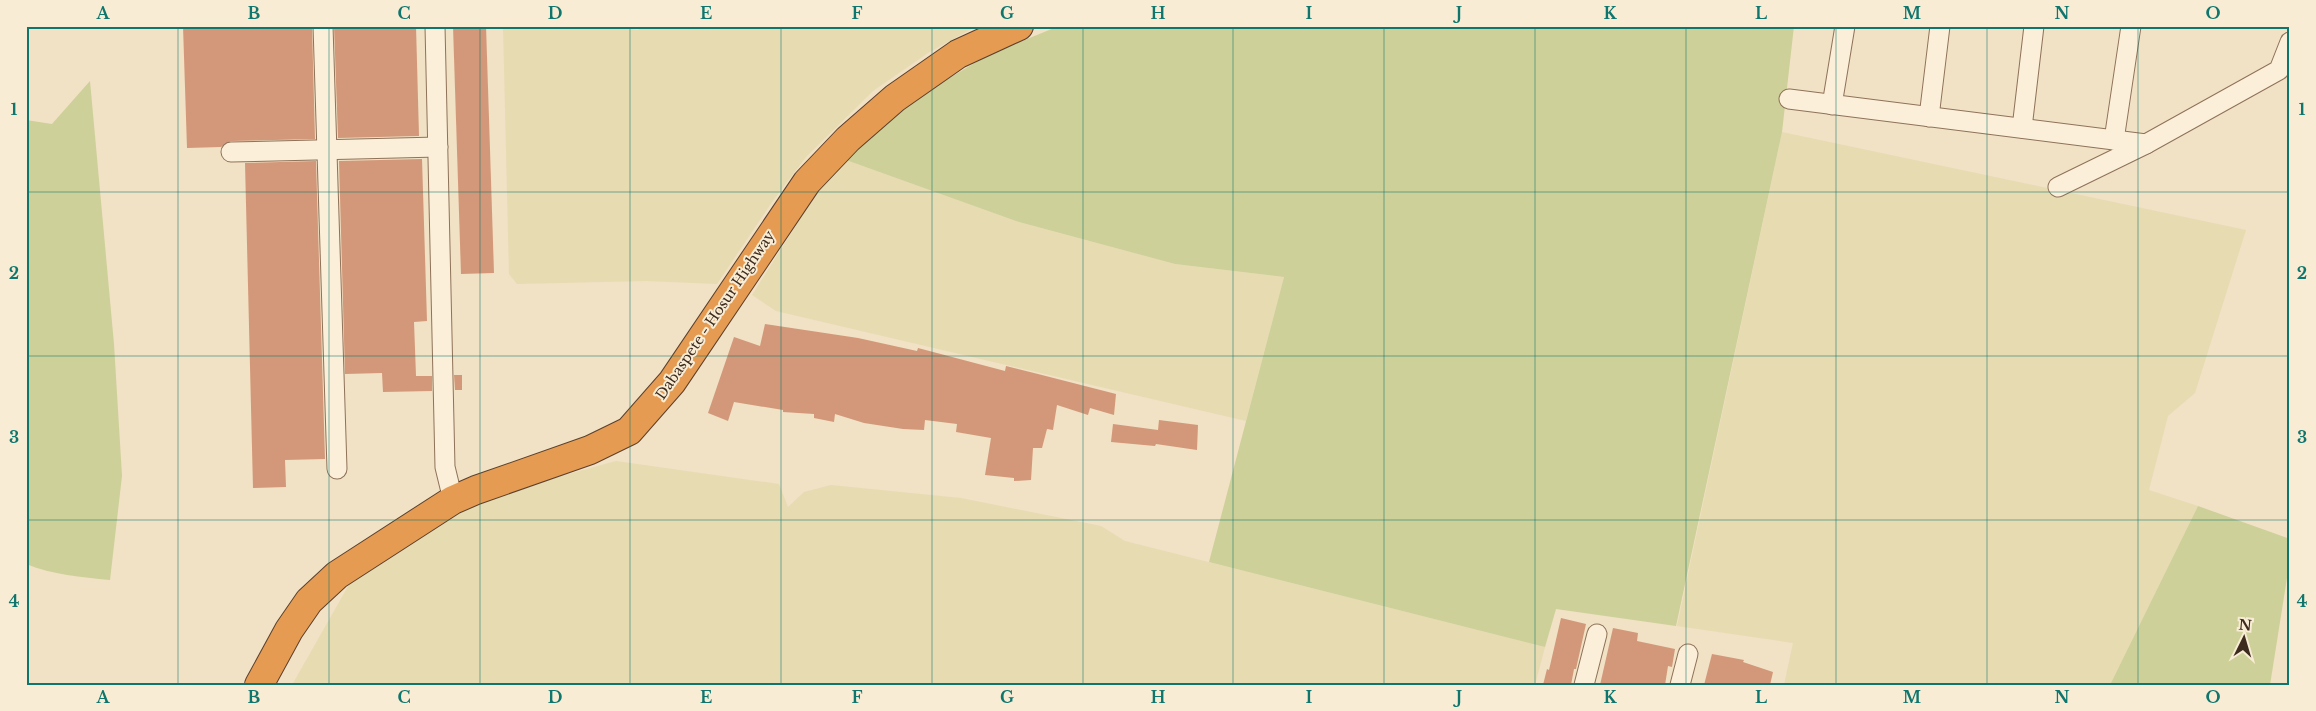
<svg xmlns="http://www.w3.org/2000/svg" width="2316" height="711" viewBox="0 0 2316 711" font-family="'Libre Baskerville',serif">
<rect width="100%" height="100%" fill="#f1e1c5"/>
<!-- farmland -->
<g fill="#e7dbb2">
<path d="M503,26H590L639,30V26H977L928,53L873,91L806,157L772,202L717,284L647,281L517,284L509,274Z"/>
<path d="M1782,132L2246,230L2195,393L2168,416L2149,490L2198,506L2110,685H1784L1793,643L1677,626Z"/>
<path d="M846,160L1019,222L1175,264L1284,277L1246,421L776,311L752,295L817,192Z"/>
<path d="M616,461L779,484L788,507L804,492L831,485L961,498L1101,526L1125,541L1545,647L1535,685H292L355,574L481,498Z"/>
</g>
<!-- green -->
<g fill="#cdd098">
<path d="M1059,26H1794L1782,132L1676,626L1556,609L1545,647L1209,562L1284,277L1175,264L1019,222L846,160L919,96L988,55Z"/>
<path d="M90,81L114,344L122,476L110,580C81,577 53,575 26,564V120L52,124Z"/>
<path d="M2198,506L2290,539V559L2270,685H2110Z"/>
</g>
<!-- building -->
<g fill="#d29879">
<path d="M183,26H312L315,139L231,141L221,147L187,148Z"/>
<path d="M334,26H416L419,136L338,138Z"/>
<path d="M453,26H486L494,273L461,274Z"/>
<path d="M422,159L427,321L414,322L416,376H432V391L383,392L382,373L345,374L339,161Z"/>
<path d="M316,161L325,459L285,460L286,487L253,488L245,163Z"/>
<path d="M765,324L858,338L917,351L918,348L1005,371L1006,366L1038,374L1116,394L1114,415L1090,408L1088,415L1057,405L1053,430L1047,429L1042,448H1033L1031,480L1014,481V478L985,475L991,438L956,432L957,424L925,420L924,430L903,429L864,423L835,414L834,422L814,418V414L783,412V410L734,402L728,421L708,413L734,337L760,346Z"/>
<path d="M454,375H462V390H455Z"/>
<path d="M1159,420L1198,425L1197,450L1156,444L1155,446L1111,442L1113,424L1158,430Z"/>
<path d="M1561,618L1586,624L1576,669H1574L1571,685H1543L1547,669L1549,670Z"/>
<path d="M1613,628L1638,633L1637,641L1675,649L1672,667L1668,666L1665,685H1600Z"/>
<path d="M1712,654L1744,660L1743,662L1773,672L1770,685H1704Z"/>
</g>
<g fill="none" stroke-linecap="round" stroke-linejoin="round">
<!-- street casing -->
<g stroke="#8e7259" stroke-width="21">
<g id="street">
<path d="M323,26L337,469"/>
<path d="M435,26L445,467L453,500"/>
<path d="M1789,99L2146,144"/>
<path d="M1832,105L1845,26"/>
<path d="M1929,117L1940,26"/>
<path d="M2022,128L2034,26"/>
<path d="M2114,140L2131,26"/>
<path d="M231,152L438,147"/>
<path d="M2058,187L2146,144L2279,70L2290,42"/>
<path d="M1584,685L1597,634"/>
<path d="M1680,685L1688,654"/>
</g>
</g>
<!-- highway casing -->
<g stroke="#5b402e" stroke-width="30">
<path id="highway" d="M259,685L289,630L309,601L337,575L453,500L476,490L590,450L629,431L672,382L807,182L848,139L895,98L958,54L1019,26"/>
</g>
<!-- street -->
<use href="#street" stroke="#fbefd9" stroke-width="19"/>
<!-- highway -->
<use href="#highway" stroke="#e59b51" stroke-width="28"/>
</g>
<!-- grid -->
<path fill="none" stroke="#0f766e" stroke-width="1" stroke-opacity="0.55" d="M178,26V685M329,26V685M480,26V685M630,26V685M781,26V685M932,26V685M1083,26V685M1233,26V685M1384,26V685M1535,26V685M1686,26V685M1836,26V685M1987,26V685M2138,26V685M26,192H2290M26,356H2290M26,520H2290"/>
<g text-anchor="middle" stroke-width="4" stroke-linejoin="round" paint-order="stroke">
<!-- street labels -->
<g font-size="14" fill="#3d2b1e" stroke="#f8ecd5">
<text transform="translate(715 315) rotate(-56)" y="5">Dabaspete - Hosur Highway</text>
</g>
</g>
<!-- border -->
<rect width="2316" height="711" fill="none" stroke="#f8ecd5" stroke-width="55"/>
<!-- north arrow -->
<g transform="translate(2244 638) rotate(5)" stroke="#f8ecd5" stroke-width="4" paint-order="stroke">
<path d="M0-4L9 19L0 12L-9 19Z" fill="#3d2b1e"/>
<text y="-8" font-size="14" font-weight="bold" text-anchor="middle" fill="#3d2b1e">N</text>
</g>
<rect x="28" y="28" width="2260" height="656" fill="none" stroke="#0f766e" stroke-width="2"/>
<g font-size="16" text-anchor="middle" font-weight="bold" fill="#0f766e">
<text x="103" y="19">A</text>
<text x="254" y="19">B</text>
<text x="404" y="19">C</text>
<text x="555" y="19">D</text>
<text x="706" y="19">E</text>
<text x="857" y="19">F</text>
<text x="1007" y="19">G</text>
<text x="1158" y="19">H</text>
<text x="1309" y="19">I</text>
<text x="1459" y="19">J</text>
<text x="1610" y="19">K</text>
<text x="1761" y="19">L</text>
<text x="1912" y="19">M</text>
<text x="2062" y="19">N</text>
<text x="2213" y="19">O</text>
<text x="14" y="115">1</text>
<text x="2302" y="115">1</text>
<text x="14" y="279">2</text>
<text x="2302" y="279">2</text>
<text x="14" y="443">3</text>
<text x="2302" y="443">3</text>
<text x="14" y="607">4</text>
<text x="2302" y="607">4</text>
<text x="103" y="703">A</text>
<text x="254" y="703">B</text>
<text x="404" y="703">C</text>
<text x="555" y="703">D</text>
<text x="706" y="703">E</text>
<text x="857" y="703">F</text>
<text x="1007" y="703">G</text>
<text x="1158" y="703">H</text>
<text x="1309" y="703">I</text>
<text x="1459" y="703">J</text>
<text x="1610" y="703">K</text>
<text x="1761" y="703">L</text>
<text x="1912" y="703">M</text>
<text x="2062" y="703">N</text>
<text x="2213" y="703">O</text>
</g>
</svg>
